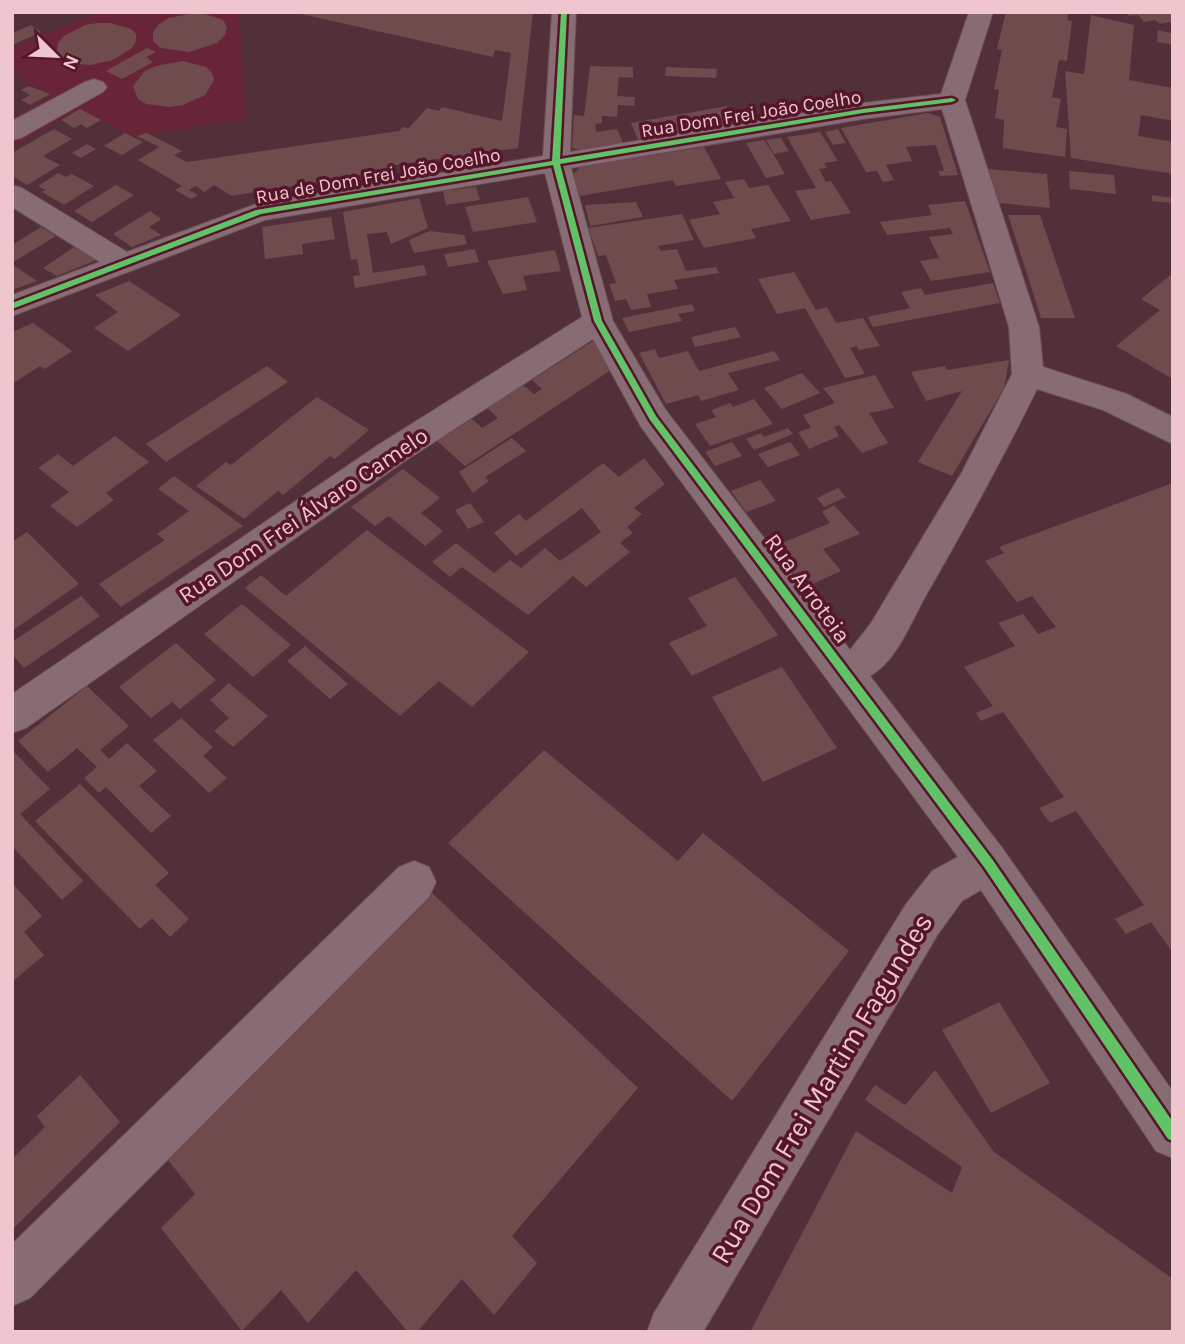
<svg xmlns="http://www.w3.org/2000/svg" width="1185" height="1344" viewBox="0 0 1185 1344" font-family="Karla,sans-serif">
<rect width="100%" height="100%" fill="#523039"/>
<!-- built -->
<path fill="#682538" d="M98,12H239L246,119L133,137L80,109L12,147V118L53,96L12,73V48Z"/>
<!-- building -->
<g fill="#704b4e">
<path d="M199,12L223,20L227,27L225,35L217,43L189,52L161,48L153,41V33L158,25L169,18Z"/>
<path d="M292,12H533L518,148L389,166L390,170L232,196L214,185L205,192L195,186L189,190L198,195L191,199L175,190L182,186L138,160L159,147L137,136L147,133L182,151L174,155L187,162L399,131L403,127L409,128L427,108L439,111L442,107L502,121L511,53L495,50L493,57Z"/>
<path d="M1006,12H1069L1067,20L1072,21L1067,61L1059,60L1052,97L1061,99L1056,127L1067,129L1065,157L1003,148L1004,120L995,118L999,90L994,89L1002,50L997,49Z"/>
<path d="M1125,12H1173V25L1170,22L1160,24L1155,20L1144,22L1138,15L1129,16Z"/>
<path d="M1091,15L1134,25L1129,80L1173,88V121L1141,115L1138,136L1173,142V174L1071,158L1065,71L1084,74Z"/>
<path d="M98,23H111L131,29L136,34V41L132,48L113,60L91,65L78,64L60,56L57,50L58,43L64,36L85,25Z"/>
<path d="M31,25L41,32L12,45V33Z"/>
<path d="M1158,30L1173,34V45L1157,42Z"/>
<path d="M147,48L156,52L146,57L153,62L122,79L106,71Z"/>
<path d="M183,61L206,67L212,73L214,80L205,95L183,105L170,107L146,104L138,99L133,86L145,71L156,66Z"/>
<path d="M590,66L633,67V78L619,77L617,96L635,97L634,106L618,105L617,117L602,116V123L595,124L596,132L617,129L623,143L579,150L572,148L574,115L584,116Z"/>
<path d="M666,67L717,69L716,78L665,76Z"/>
<path d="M29,86L50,94L30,105L21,100L30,95L21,90Z"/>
<path d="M727,106L724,127L639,142L631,123Z"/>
<path d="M80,109L101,120L87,128L81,124L74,128L61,120Z"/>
<path d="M928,113L940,117L958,175L940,176L938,171H944L936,145L906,147L912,161L886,165L894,180L883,182L877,171L866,172L841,128Z"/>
<path d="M54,129L72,139L43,156L60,165L27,185L12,176V153Z"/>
<path d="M838,129L846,143L833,145L825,132Z"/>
<path d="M820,132L838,161L824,163L827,168L819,169L826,182L831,181L851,213L811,220L795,191L816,188L787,137Z"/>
<path d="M125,133L143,142L122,155L104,146Z"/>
<path d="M781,138L789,151L774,154L766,140Z"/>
<path d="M764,140L772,152L785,174L766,178L746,143Z"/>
<path d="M87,144L96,149L81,158L72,153Z"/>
<path d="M704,147L721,179L676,186L673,180L580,196L572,176L580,167Z"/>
<path d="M987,169L1047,174L1050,208L999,203Z"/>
<path d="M1069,171L1114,175L1116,194L1070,189Z"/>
<path d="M58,173L66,177L72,174L94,186L64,205L42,192L46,190L38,186Z"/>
<path d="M744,179L749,188L768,185L791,221L751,229L756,238L704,248L689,220L720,214L713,202L734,198L725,182Z"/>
<path d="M116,185L134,195L92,222L74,211Z"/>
<path d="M476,187L480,200L446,205L443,191Z"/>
<path d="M1152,195L1173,198V203L1152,201Z"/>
<path d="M528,197L537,222L473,232L465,207Z"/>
<path d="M419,198L428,228L391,244L387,232L367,234L373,273L424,265L427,275L355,288L353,276L360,275L357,259L351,260L343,212Z"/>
<path d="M965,201L990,272L931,281L920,261L939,258L929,237L953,234L950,228L887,235L880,222L932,215L928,205Z"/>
<path d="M636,202L643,217L590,226L585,205Z"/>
<path d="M150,211L161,219L149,227L161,235L132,247L113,234Z"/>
<path d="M682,214L694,240L658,246L661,251L677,249L686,271L716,267L719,273L674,280L678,289L647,294L651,307L631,310L626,299L615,301L609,284L616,283L606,255L598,256L588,228Z"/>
<path d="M1008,215H1040L1075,318H1041Z"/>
<path d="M331,217L335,239L302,244L303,254L265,259L262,227Z"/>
<path d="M41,227L56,236L12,263V245Z"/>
<path d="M430,231L464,235L467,244L414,253L409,240Z"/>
<path d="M74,247L96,260L57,276L43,268Z"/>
<path d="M475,249L479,262L448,267L444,254Z"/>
<path d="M555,250L561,271L523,276L527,290L503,294L487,261Z"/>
<path d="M12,264L37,281L12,290Z"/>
<path d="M794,272L816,310L827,307L836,323L863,318L880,346L859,350L857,346L850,348L865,374L845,378L805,308L777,314L758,279Z"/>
<path d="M1173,273V379L1116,346L1160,310L1141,299Z"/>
<path d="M129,281L181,315L128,351L94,328L118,312L95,295Z"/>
<path d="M993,283L1000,303L873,327L868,317L910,308L901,292L921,288L925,295Z"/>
<path d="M692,304L695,311L678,314L682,321L629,332L622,318Z"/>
<path d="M33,323L72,351L45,369L40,366L12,384V332Z"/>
<path d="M735,327L741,337L695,347L691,337Z"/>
<path d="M593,341L614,368L465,466L437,441L472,419L482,428L498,418L487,408L523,385L534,394L542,389L532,380Z"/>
<path d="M655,349L659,358L688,351L699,371L774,351L780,360L728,373L739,390L701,401L698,395L666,404L639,353Z"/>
<path d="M1009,360L1004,388L952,476L918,462L962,391L926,401L911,372L945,366L947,370Z"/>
<path d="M267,366L288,382L166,462L146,444Z"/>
<path d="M802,373L820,393L782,409L764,388Z"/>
<path d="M875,375L894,408L869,413L888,443L862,453L839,425L834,427L839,436L809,449L798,432L811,428L803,415L835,403L823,388Z"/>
<path d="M317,397L369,430L335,459L330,456L283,495L278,491L244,519L196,486L226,462L231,465Z"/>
<path d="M754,399L773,424L710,446L695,424L716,417L711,410L730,403L733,407Z"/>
<path d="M788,428L793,434L754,450L746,439L761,433L764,437Z"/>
<path d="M115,436L149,462L106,493L114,500L77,527L50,506L69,492L38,468L58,454L73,466Z"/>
<path d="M512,438L526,451L485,477L489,481L473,493L459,472Z"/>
<path d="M732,442L742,456L715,466L705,452Z"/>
<path d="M790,442L800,455L768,467L758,454Z"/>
<path d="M644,458L665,484L634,508L642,514L627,527L633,533L620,543L630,552L586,587L573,576L528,615L462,567L450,577L432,562L456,543L494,573L510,560L521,568L545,548L560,561L601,532L582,508L516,556L494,533L519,514L526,521L603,463L619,477Z"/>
<path d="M403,469L440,498L421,513L443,531L425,546L389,516L375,526L351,507Z"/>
<path d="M174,476L243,526L121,607L99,584L165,540L157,534L189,511L158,489Z"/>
<path d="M760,480L776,501L746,512L731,491Z"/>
<path d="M1173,483V953L1151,922L1126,934L1115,919L1144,905L1076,811L1050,823L1039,808L1064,797L1003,712L981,721L976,713L993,706L964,667L1015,646L998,623L1023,614L1038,634L1056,627L1032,596L1017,602L985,561L1004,553L999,547Z"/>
<path d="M838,488L846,497L824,507L817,498Z"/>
<path d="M470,503L484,522L468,529L455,510Z"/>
<path d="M834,505L860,534L823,549L841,571L804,588L773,547L830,523L822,512Z"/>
<path d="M367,530L529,652L472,707L439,681L400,716L245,588L261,575L286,596Z"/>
<path d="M27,532L79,584L12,631V542Z"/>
<path d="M735,577L778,635L692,676L669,643L707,626L688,598Z"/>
<path d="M81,596L100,616L24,668L12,654V642Z"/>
<path d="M242,604L291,645L253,677L204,634Z"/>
<path d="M176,643L216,680L180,709L172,702L151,718L119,687Z"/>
<path d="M305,646L348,684L330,699L287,661Z"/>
<path d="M782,667L837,748L763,782L712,697Z"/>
<path d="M229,683L268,716L233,747L214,731L229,718L210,700Z"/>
<path d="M87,686L129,726L100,750L109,759L127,743L157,771L139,786L171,816L151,833L106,787L99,793L84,778L97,767L77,748L48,772L18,741Z"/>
<path d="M181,718L213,747L203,756L227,778L209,793L153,740Z"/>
<path d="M12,750L50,789L20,814L83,881L62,900L12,846Z"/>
<path d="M544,750L678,861L703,833L849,951L732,1101L448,843Z"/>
<path d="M80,784L169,873L155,885L189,919L170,937L152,918L140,929L35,821Z"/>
<path d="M12,883L42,916L24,932L44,955L12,982Z"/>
<path d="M432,893L638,1088L512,1236L537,1263L494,1315L462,1279L417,1332H408L356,1270L308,1323L281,1290L242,1331L161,1228L195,1194L164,1155Z"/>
<path d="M999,1002L1050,1083L991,1113L942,1030Z"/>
<path d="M935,1070L994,1152L1173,1279V1332H750L856,1131L952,1193L962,1167L865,1100L875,1085L905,1105Z"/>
<path d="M80,1075L120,1122L12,1230V1159L45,1127L37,1116Z"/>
</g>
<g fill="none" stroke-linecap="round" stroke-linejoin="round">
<!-- minor casing -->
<g stroke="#6c4d55" stroke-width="2">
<g id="minor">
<path d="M552,12H576L570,152L863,103L941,94L969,12H993L965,100L1039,327L1043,367L1127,394L1173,417V444L1103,410L1037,389C1002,460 964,529 925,597C911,622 896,662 870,676L1003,849L1173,1092V1158L1156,1151L981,890L962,901L938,934L703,1332H647L654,1313L906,904L932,871L958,857L641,427L593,339L402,463L26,728L12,733V694L378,445L582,317L545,173L265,220L12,316V295L100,262L12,207V185L22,188L127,252L259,203L543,156ZM942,109L1009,327L1012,374L962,472L871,623L850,650L665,409L613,321L571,168L863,119Z"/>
<path d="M94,79L103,82L107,87L103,92L21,138L12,140V121L85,82Z"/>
<path d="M414,861L429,867L436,882L429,897L30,1298L12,1306V1244L399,867Z"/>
</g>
</g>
<!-- minor -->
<use href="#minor" fill="#886c73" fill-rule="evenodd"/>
<!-- cycleway casing -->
<g stroke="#551629" stroke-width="5">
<path id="cycleway" d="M561,12H567L560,159L863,109L952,98L956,100L952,102L863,113L560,164L602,321L656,416L992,859L1173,1122V1141L1168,1139L984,867L650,420L594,321L553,165L261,214L12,309V303L256,210L552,161Z"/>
</g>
<!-- cycleway -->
<use href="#cycleway" fill="#61c268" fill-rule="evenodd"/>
</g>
<g text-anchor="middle" stroke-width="7" stroke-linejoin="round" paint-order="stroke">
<!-- far-street labels -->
<g font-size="19" fill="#efc6ce" stroke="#551629">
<text transform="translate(751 113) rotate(-9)" y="7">Rua Dom Frei João Coelho</text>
<text transform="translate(378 175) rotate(-10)" y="7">Rua de Dom Frei João Coelho</text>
</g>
<!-- street labels -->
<g font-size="23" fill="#efc6ce" stroke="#551629">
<text transform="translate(303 515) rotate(-34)" y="8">Rua Dom Frei Álvaro Camelo</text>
<text transform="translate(808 588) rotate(54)" y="8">Rua Arroteia</text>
</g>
<!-- near-street labels -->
<g font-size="28" fill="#efc6ce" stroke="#551629">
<text transform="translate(821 1088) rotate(-59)" y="10">Rua Dom Frei Martim Fagundes</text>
</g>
</g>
<!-- border -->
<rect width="1185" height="1344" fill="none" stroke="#efc6ce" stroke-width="28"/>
<!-- north arrow -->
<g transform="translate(56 56) rotate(114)" stroke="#551629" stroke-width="5" paint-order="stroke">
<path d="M0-5L12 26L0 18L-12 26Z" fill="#efc6ce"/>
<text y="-10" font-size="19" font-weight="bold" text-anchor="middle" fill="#efc6ce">N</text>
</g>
</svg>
